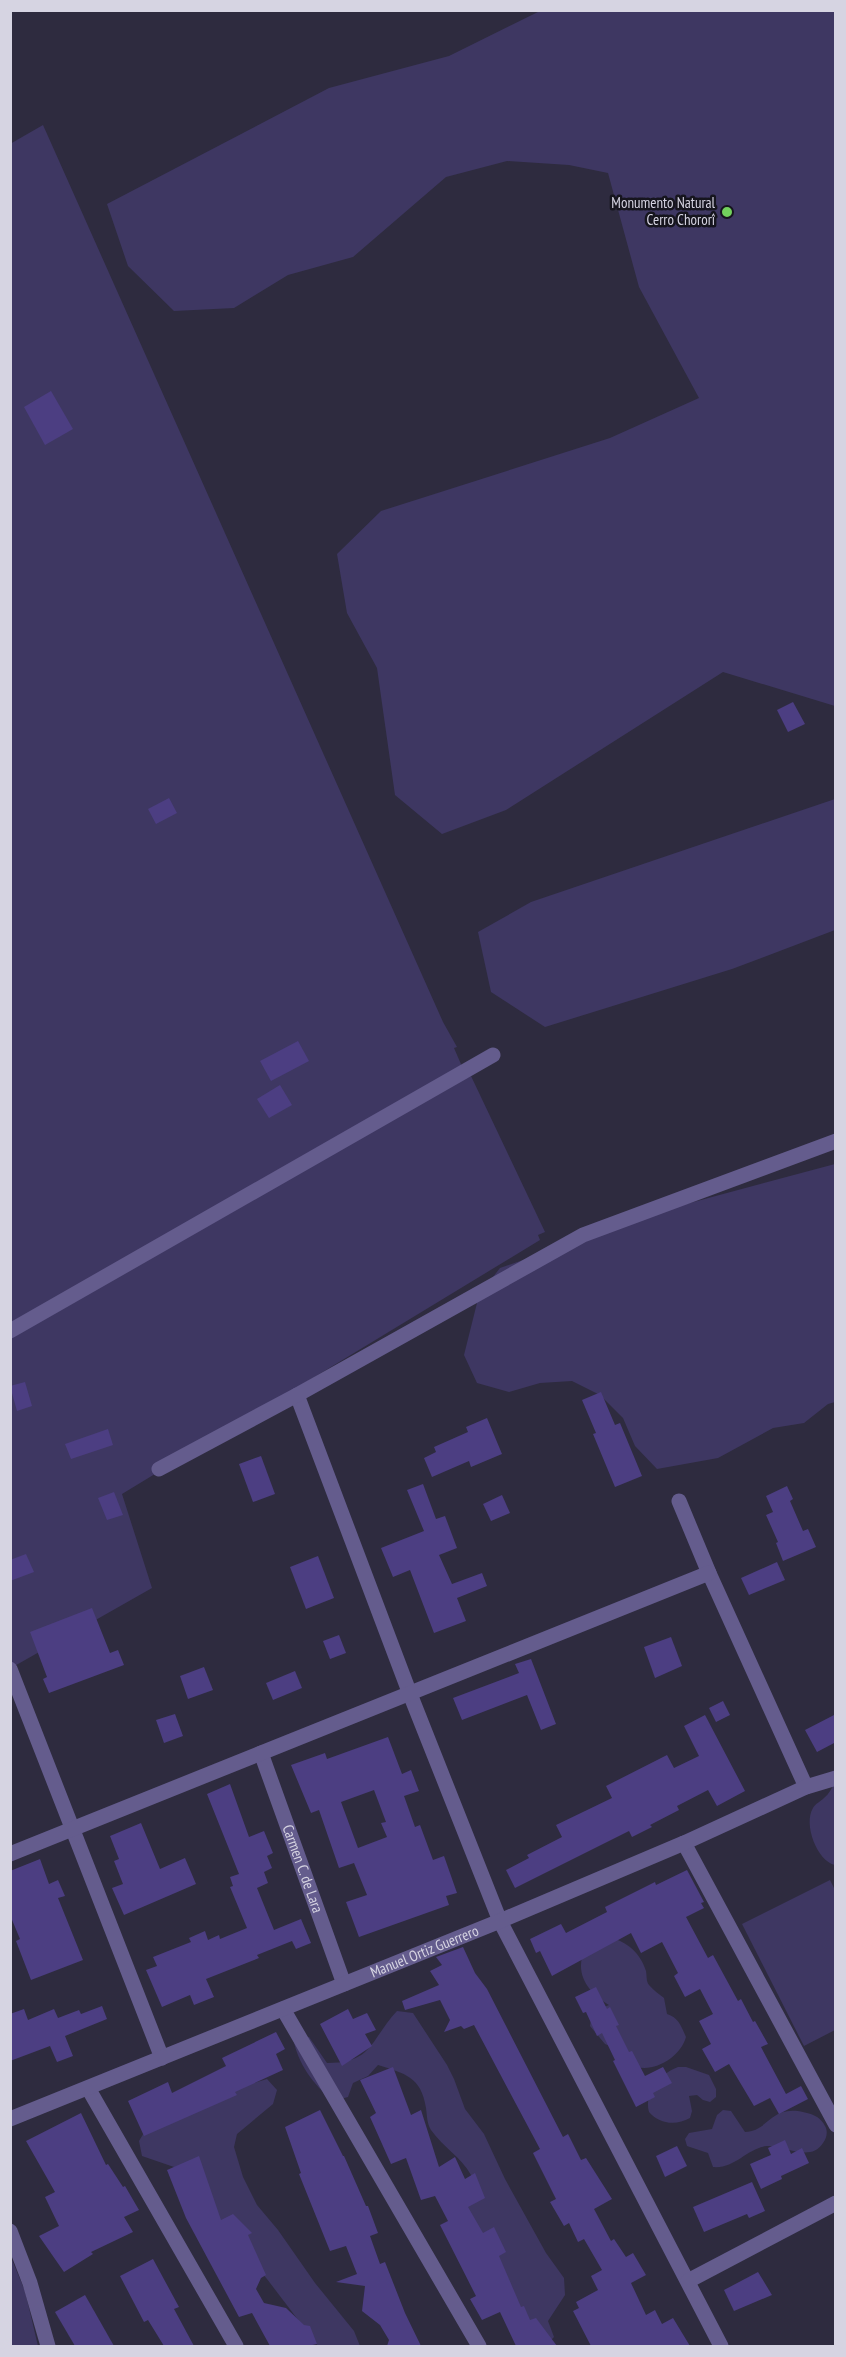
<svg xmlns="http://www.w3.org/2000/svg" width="846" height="2357" viewBox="0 0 846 2357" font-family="'PT Sans Narrow',sans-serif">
<rect width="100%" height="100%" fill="#2e2b3f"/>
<!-- green -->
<g fill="#3e3762">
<path d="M540,11H835V706L723,672L506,810L442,834L395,795L377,668L347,613L337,554L381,511L610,438L699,398L639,287L608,173L569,165L507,161L446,177L353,257L288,275L234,308L174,311L128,266L107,204L329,88L449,56Z"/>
<path d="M43,125L443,1022L457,1047L454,1048L467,1078L471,1076L545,1232L538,1235L540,1240L122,1494L152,1588L11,1668L10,144Z"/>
<path d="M835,799V930L732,969L545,1027L491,992L478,932L531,902Z"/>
<path d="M835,1164V1402L828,1404L804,1423L773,1428L718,1458L657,1469L635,1446L623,1418L600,1395L572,1381L540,1383L509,1392L477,1383L464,1355L479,1295L500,1268L675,1207Z"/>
<path d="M835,1782V1865C817,1861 803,1824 813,1808C815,1804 821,1801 824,1798C829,1794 832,1788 835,1782Z"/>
<path d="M830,1880L836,1892L835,2030L804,2046L742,1924Z"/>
<path d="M609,1937C627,1942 640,1952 646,1971C647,1977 646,1981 649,1985C653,1990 659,1994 664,1998L667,2014C679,2018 681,2026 686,2037C681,2056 656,2072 637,2067L623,2049L624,2042L612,2047L605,2044L590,2026C591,2015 599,2009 609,2005C591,1994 577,1979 582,1957Z"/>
<path d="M397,2011L413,2013L447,2065L454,2079L465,2109L484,2134L505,2179L546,2253L564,2278L565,2295L548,2321L554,2337L545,2346H541L530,2339L465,2205L471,2175C461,2157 443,2147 431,2130C427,2124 427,2115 426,2108C421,2076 405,2074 378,2065L368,2076L353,2083L348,2097L333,2101C313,2084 298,2064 293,2038L309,2037L327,2063C373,2063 370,2040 397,2011Z"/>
<path d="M678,2067H686L709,2075L716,2089V2097L710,2102L703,2100L697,2095L689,2096L692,2111L690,2118C676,2126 659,2124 649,2112C644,2091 660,2074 678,2067Z"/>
<path d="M267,2079L277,2090L273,2104L237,2134L234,2147L243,2177L257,2205L278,2230L315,2283L354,2331L360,2346H318L267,2279L232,2238L187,2175L174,2167L142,2156L139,2141L148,2126L174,2107Z"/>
<path d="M723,2110L731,2111L745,2132C770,2131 770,2103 807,2113C815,2115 821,2118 825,2126C828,2131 827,2138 823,2143C810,2163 785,2145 767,2146C747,2148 735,2169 713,2167L708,2153L687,2146L685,2139L689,2133L712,2129L717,2115Z"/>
<path d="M10,2255L25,2291L38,2346H11Z"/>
</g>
<!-- building -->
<g fill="#4c3e82" fill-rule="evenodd">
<path d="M51,391L73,429L45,445L24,407Z"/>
<path d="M793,702L805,724L788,732L777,710Z"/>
<path d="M169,798L177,813L156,824L148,809Z"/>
<path d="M298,1041L309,1061L271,1081L260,1061Z"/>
<path d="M280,1085L292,1105L269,1118L257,1099Z"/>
<path d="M25,1382L32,1406L17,1411L10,1386Z"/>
<path d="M601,1392L615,1425L620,1423L642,1476L615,1487L593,1434L596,1433L582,1400Z"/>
<path d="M487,1418L502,1454L471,1467L469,1461L432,1477L424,1458L436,1452L434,1447L468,1432L466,1427Z"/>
<path d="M108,1429L113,1445L71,1459L65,1444Z"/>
<path d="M261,1456L275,1494L253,1502L239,1464Z"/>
<path d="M423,1484L436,1519L445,1516L457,1548L439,1555L452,1584L482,1573L487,1586L457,1598L466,1621L434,1633L410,1570L393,1577L381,1548L424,1531L407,1490Z"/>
<path d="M787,1486L793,1499L790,1501L803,1531L808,1529L816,1547L783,1561L776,1543L778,1542L766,1515L773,1512L766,1496Z"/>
<path d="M114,1492L123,1515L107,1520L98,1498Z"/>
<path d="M502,1495L510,1513L491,1521L483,1504Z"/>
<path d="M26,1554L34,1572L10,1581V1560Z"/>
<path d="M318,1556L334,1598L306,1609L290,1567Z"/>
<path d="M777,1562L785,1580L749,1595L741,1578Z"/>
<path d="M92,1608L110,1653L118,1650L124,1665L49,1693L43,1679L47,1677L30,1632Z"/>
<path d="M339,1635L346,1653L330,1659L323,1641Z"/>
<path d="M671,1637L682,1666L655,1678L644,1647Z"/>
<path d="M531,1659L556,1724L541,1730L527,1695L462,1720L453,1698L519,1673L515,1664Z"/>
<path d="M204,1667L213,1690L188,1699L180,1676Z"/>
<path d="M295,1671L302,1688L273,1700L266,1683Z"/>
<path d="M723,1701L730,1715L716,1722L709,1708Z"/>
<path d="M175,1714L183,1736L164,1743L156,1720Z"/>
<path d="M836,1714V1742L817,1752L805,1730Z"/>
<path d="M705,1715L745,1791L717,1806L708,1790L677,1806L679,1810L650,1825L652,1827L632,1837L629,1831L515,1888L506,1870L529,1858L527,1855L562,1837L556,1825L612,1798L606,1786L667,1755L674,1768L699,1756L684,1726Z"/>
<path d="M388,1737L402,1774L411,1770L419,1791L404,1796L415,1827L420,1825L433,1860L444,1856L457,1893L446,1896L449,1905L359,1937L346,1902L367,1895L354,1863L339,1868L319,1810L311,1813L291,1765L325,1753L327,1759ZM374,1790L386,1822L381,1823L387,1837L358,1848L341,1802Z"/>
<path d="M230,1784L249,1837L264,1831L273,1853L267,1856L272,1868L264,1872L268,1883L257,1888L274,1930L301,1919L311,1943L296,1949L292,1941L257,1955L259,1958L206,1979L214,1997L194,2005L190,1995L162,2007L146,1970L157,1966L153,1957L191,1942L189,1938L205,1931L208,1940L219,1935L220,1939L247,1928L230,1887L233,1886L230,1877L239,1874L207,1794Z"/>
<path d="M141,1823L160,1869L185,1858L196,1884L124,1915L112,1888L123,1884L114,1861L119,1859L110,1836Z"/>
<path d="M40,1859L49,1884L58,1880L65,1896L58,1898L83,1960L31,1980L16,1941L20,1939L10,1915V1871Z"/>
<path d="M687,1870L704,1902L701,1903L704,1908L686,1917L708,1958L713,1955L738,2001L741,1999L753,2022L755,2021L768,2044L761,2047L786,2094L801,2086L808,2099L779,2114L770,2098L754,2106L729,2064L715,2072L702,2049L711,2044L699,2021L713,2014L700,1989L685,1997L674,1976L678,1973L662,1942L641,1953L631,1933L552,1976L540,1951L536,1953L530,1939L561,1924L566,1933L607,1912L605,1907L655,1882L656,1885Z"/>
<path d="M463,1947L475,1973L487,1989L563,2137L568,2134L581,2160L586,2158L612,2199L594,2209L611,2241L614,2239L626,2257L633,2253L646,2275L631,2283L646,2315L655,2310L662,2324L673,2318L690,2346H591L573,2311L579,2308L576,2302L598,2290L591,2276L602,2270L584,2239L578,2242L569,2223L564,2226L550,2202L556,2199L533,2153L540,2149L474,2025L464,2029L461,2026L444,2032L450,2020L440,2000L405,2010L402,2001L439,1985L430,1971L442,1965L436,1957Z"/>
<path d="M596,1987L607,2009L610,2007L619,2025L616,2026L629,2052L632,2051L645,2076L663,2067L672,2083L653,2093L655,2097L636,2107L613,2061L615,2060L602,2033L597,2036L586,2012L583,2013L575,1997Z"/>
<path d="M102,2006L107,2019L65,2036L73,2056L57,2062L50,2046L10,2061V2014L24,2009L28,2020L54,2009L58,2018L79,2010L81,2014Z"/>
<path d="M348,2009L353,2019L367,2013L376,2030L365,2034L372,2046L342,2066L320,2024Z"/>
<path d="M276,2032L285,2049L276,2054L283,2070L235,2092L237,2095L144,2136L128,2101L168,2082L172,2093L226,2066L222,2058Z"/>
<path d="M393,2067L411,2115L421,2110L439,2167L455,2157L465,2179L475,2173L485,2198L468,2207L483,2233L494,2227L506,2252L499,2256L521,2307L524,2306L530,2320L536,2318L557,2346H516L500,2312L482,2320L470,2299L476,2296L440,2225L448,2221L435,2196L421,2200L406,2158L391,2164L370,2117L376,2113L360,2080Z"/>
<path d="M320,2110L343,2156H344L366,2206H368L378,2233L370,2236L380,2264L385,2262L405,2313L421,2346H387L389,2340L380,2325L362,2311L365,2286L336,2282L357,2274L346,2246L330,2251L299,2174L301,2173L285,2127Z"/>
<path d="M81,2113L106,2165L108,2164L123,2187L125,2186L139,2210L124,2217L133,2232L91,2252L93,2254L64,2272L39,2236L59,2226L45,2197L55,2192L26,2141Z"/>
<path d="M785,2140L791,2154L802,2148L809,2163L781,2176L782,2179L761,2189L750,2164L771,2155L768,2148Z"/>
<path d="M677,2146L687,2166L665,2177L656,2156Z"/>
<path d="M199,2156L221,2220L233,2214L252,2233L248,2235L266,2275L261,2278L256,2289L264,2303L286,2308L304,2325L310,2326L317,2344L308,2346H270L252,2313L239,2317L186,2218L167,2170Z"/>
<path d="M752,2182L765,2211L749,2218L747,2214L704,2232L693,2207Z"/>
<path d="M153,2259L179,2307L174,2309L194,2346H164L148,2320L144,2322L120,2276Z"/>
<path d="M758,2272L772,2295L734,2311L724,2290Z"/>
<path d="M85,2295L114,2346H75L55,2312Z"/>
</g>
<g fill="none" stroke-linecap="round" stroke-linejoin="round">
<!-- minor -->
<g stroke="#645c8d" stroke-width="15">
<path d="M10,1331L493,1055"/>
<path d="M297,1395L410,1694L500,1921L721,2346"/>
<path d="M159,1469L297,1395L583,1235L836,1141"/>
<path d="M679,1501L709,1573L806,1787"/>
<path d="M10,1669L162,2058"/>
<path id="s1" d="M261,1753L344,1984"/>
<path d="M684,1843L836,2125"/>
<path d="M10,1854L709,1573"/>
<path d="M283,2009L479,2346"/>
<path d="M88,2088L236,2346"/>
<path id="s2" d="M10,2119L500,1921L684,1843L806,1787L836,1778"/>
<path d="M10,2231L30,2283L48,2346"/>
<path d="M688,2281L836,2203"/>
</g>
</g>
<!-- markers -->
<circle fill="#72d25d" stroke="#16151e" stroke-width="2" cx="727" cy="212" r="6"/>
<g text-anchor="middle" stroke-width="5" stroke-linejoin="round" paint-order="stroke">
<!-- poi labels -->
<g font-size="15" fill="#d6d4e2" stroke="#16151e" text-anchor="end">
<text x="715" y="208">Monumento Natural<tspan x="715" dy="17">Cerro Chororî</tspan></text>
</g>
<!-- street labels -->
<g font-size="15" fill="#d6d4e2" stroke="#16151e">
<text dy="5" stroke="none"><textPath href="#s1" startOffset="123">Carmen C. de Lara</textPath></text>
<text dy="5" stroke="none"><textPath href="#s2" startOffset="447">Manuel Ortiz Guerrero</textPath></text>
</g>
</g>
<!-- border -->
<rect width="846" height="2357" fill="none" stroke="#d6d4e2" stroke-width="24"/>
</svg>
